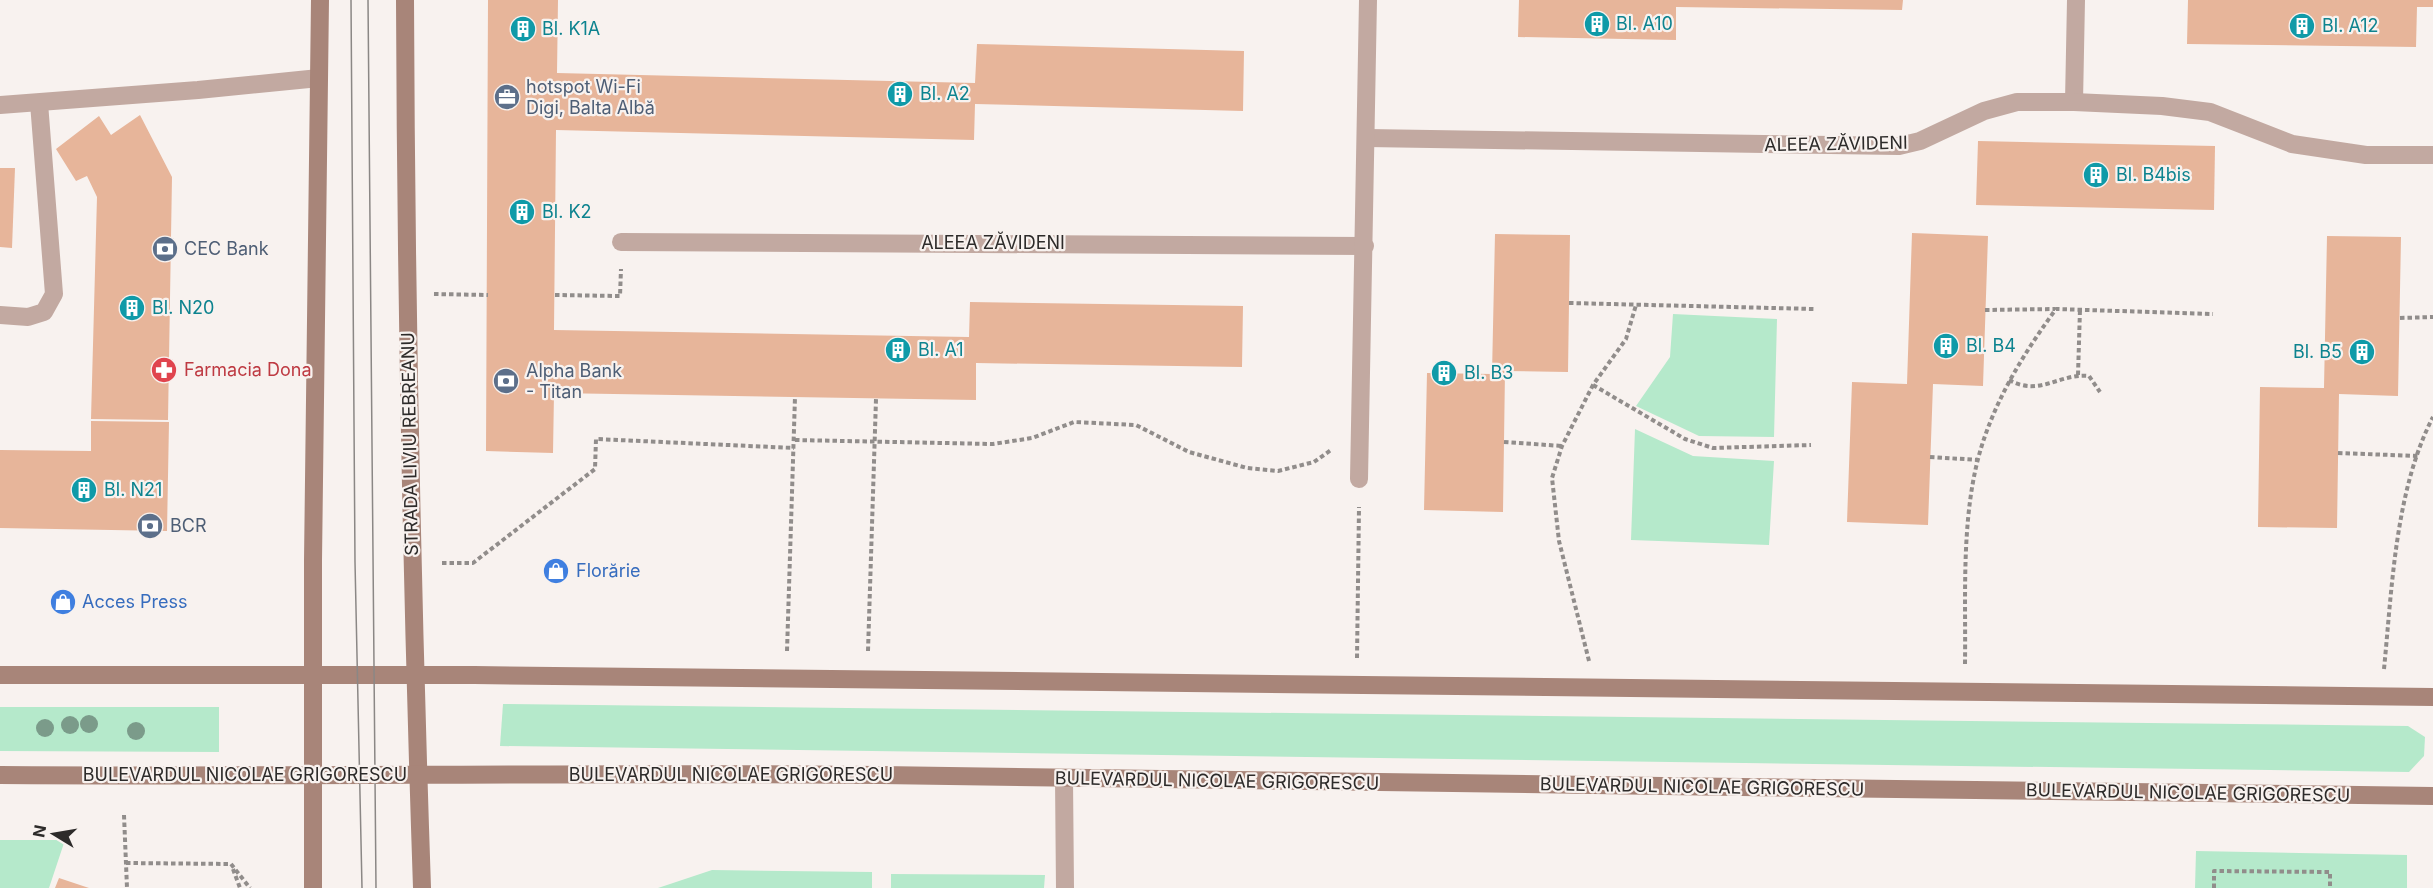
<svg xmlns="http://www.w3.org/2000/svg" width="2433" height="888" viewBox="0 0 2433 888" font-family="Inter,sans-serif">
<rect width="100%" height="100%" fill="#f8f2ef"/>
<!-- green -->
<g fill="#b5e9cb">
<path d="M1673,314L1777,319L1774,437L1699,436L1636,406L1670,357Z"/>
<path d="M1635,429L1693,456L1774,461L1769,545L1631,540Z"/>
<path d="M503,704L2408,726L2425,737L2424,756L2409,772L500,746Z"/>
<path d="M0,707H219V752L0,751Z"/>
<path d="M0,840H65L49,888H0Z"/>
<path d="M2196,851L2407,855V888H2195Z"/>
<path d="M712,870L872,872V888H658Z"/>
<path d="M891,874L1045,875L1044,888H891Z"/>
</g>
<!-- building -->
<g fill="#e7b59a">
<path d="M488,0H558L557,73L975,83L977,44L1244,51L1243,111L975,104L974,140L556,130L554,330L969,337L970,302L1243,306L1242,367L976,363V400L554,393L553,453L486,451Z"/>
<path d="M1519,0H1903L1902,10L1676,7V40L1518,37Z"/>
<path d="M2188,0H2433V7H2417L2416,47L2187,44Z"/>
<path d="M140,115L172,177L168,420L91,419L97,197L87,176L76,181L56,149L99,116L111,135Z"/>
<path d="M1978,141L2215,146L2214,210L1976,205Z"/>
<path d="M0,168H15L12,248L0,247Z"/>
<path d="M1912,233L1988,236L1983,386L1933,384L1928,525L1847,522L1852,382L1907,384Z"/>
<path d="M1495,234L1570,235L1568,372L1505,371L1503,512L1424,510L1427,373L1492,374Z"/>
<path d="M2327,236L2401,237L2398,396L2339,394L2337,528L2258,527L2260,387L2324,388Z"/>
<path d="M91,421L169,422L167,531L0,528V450L91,451Z"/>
<path d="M59,878L89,888H55Z"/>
</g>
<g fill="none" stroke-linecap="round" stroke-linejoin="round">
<!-- path -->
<g stroke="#918d8b" stroke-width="4" stroke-dasharray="4.5 3" stroke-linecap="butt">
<path d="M434,294L488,295"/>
<path d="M555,295L620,296L621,269"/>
<path d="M1569,303L1814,309"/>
<path d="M1985,310L2055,309"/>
<path d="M2400,318L2433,317"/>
<path d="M2078,375L2080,309"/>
<path d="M2009,380C2040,397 2059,373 2089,376L2100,392"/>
<path d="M1593,385L1685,439L1713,448L1811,445"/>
<path d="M795,440L993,444L1032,438L1074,422L1136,425L1189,452L1247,468L1278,471L1314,462L1331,450"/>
<path d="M1504,442L1562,446"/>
<path d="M2338,453L2418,456"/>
<path d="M1930,457L1979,460"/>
<path d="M442,563H473L595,469L596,439L794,448"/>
<path d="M787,651L795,397"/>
<path d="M868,651L876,399"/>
<path d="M1357,658L1359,507"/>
<path d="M1589,661L1559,541L1552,478L1562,446L1593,385L1626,339L1636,305"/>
<path d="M1965,664C1966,592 1960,506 1985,436C2001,390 2027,349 2056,309L2213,314"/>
<path d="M2384,669C2392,589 2395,490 2433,417"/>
<path d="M124,815L127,888"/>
<path d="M126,863L231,864"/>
<path d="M231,864L250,888"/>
<path d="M233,869L240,888"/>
<path d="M2214,888V871L2330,872V888"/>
</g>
<!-- lane -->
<g stroke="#c2a9a1" stroke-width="18">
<path d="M2074,102L2076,0"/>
<path d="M0,315L28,317L44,312L54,294L39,103"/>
</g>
<!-- street -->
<g stroke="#c2a9a1" stroke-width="18">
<path d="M0,105L198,90L319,78"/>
<path d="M1367,138L1899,146L1920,141L1984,111L2017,102H2074L2162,106L2210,112L2292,144L2366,155H2433"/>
<path d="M621,242L1365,246"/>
<path d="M1359,479L1368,0"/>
<path d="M1064,779L1065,888"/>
</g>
<!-- secondary -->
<g stroke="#a88579" stroke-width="18">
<path d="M405,0C406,296 412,592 422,888"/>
<path d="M0,675H474L2433,697"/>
<path d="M0,775C293,777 587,772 880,775C1398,781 1915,791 2433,796"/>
<path d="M313,888V561L320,0"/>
</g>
<!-- tram -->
<g stroke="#8b8785" stroke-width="1.5">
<path d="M351,0L355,562L362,888"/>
<path d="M368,0L376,888"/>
</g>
</g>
<!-- trees -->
<g fill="#7b9b8a">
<circle cx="89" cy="724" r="9"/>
<circle cx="70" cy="725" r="9"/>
<circle cx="45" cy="728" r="9"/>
<circle cx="136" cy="731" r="9"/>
</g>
<!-- icons -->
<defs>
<g id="building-disc" transform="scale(1.35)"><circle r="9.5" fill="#0f9aa8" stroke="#f8f2ef"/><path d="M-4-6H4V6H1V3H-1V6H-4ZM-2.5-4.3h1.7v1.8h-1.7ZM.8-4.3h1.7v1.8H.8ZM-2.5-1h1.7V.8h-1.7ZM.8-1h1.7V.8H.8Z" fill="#fff"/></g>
<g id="office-disc" transform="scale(1.35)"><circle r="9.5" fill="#5c6f8a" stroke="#f8f2ef"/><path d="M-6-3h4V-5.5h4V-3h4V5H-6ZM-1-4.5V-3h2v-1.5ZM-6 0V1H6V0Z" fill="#fff"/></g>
<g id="bank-disc" transform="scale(1.35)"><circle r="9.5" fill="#5c6f8a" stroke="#f8f2ef"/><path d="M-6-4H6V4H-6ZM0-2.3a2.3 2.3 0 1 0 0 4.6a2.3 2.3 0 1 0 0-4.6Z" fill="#fff"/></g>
<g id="pharmacy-disc" transform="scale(1.35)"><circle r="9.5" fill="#e0444e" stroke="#f8f2ef"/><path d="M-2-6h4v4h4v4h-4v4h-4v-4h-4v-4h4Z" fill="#fff"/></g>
<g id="shop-disc" transform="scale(1.35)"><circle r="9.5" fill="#3f7fe0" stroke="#f8f2ef"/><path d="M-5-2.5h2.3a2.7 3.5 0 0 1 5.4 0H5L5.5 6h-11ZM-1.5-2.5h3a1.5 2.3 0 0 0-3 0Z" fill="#fff"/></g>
</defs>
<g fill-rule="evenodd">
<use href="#building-disc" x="1597" y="24"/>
<use href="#building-disc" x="2302" y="26"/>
<use href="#building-disc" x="523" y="29"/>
<use href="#building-disc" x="900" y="94"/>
<use href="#office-disc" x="507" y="97"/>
<use href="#building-disc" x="2096" y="175"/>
<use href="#building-disc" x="522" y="212"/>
<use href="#bank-disc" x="165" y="249"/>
<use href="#building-disc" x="132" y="308"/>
<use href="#building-disc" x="1946" y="346"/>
<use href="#building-disc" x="898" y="350"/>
<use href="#building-disc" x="2362" y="352"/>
<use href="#pharmacy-disc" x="164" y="370"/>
<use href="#building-disc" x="1444" y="373"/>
<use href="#bank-disc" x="506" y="381"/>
<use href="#building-disc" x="84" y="490"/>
<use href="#bank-disc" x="150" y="526"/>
<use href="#shop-disc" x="556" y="571"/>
<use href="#shop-disc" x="63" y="602"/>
</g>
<g text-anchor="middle" stroke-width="4.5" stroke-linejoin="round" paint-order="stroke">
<!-- culture labels -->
<g font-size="18" fill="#0d838f" stroke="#f8f2ef" text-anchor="start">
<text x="1616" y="30">Bl. A10</text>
<text x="2322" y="32">Bl. A12</text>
<text x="542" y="35">Bl. K1A</text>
<text x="920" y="100">Bl. A2</text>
<text x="2116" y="181">Bl. B4bis</text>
<text x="542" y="218">Bl. K2</text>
<text x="152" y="314">Bl. N20</text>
<text x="1966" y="352">Bl. B4</text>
<text x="918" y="356">Bl. A1</text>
<text x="2342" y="358" text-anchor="end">Bl. B5</text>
<text x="1464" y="379">Bl. B3</text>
<text x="104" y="496">Bl. N21</text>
</g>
<!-- service labels -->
<g font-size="18" fill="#4e5e75" stroke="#f8f2ef" text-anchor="start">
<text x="526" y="93">hotspot Wi-Fi<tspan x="526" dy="21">Digi, Balta Albă</tspan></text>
<text x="184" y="255">CEC Bank</text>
<text x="526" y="377">Alpha Bank<tspan x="526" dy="21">- Titan</tspan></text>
<text x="170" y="532">BCR</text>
</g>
<!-- street labels -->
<g font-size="18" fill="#2d2b2a" stroke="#f8f2ef">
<text transform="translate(1836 144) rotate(-1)" y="6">ALEEA ZĂVIDENI</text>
<text x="993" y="249">ALEEA ZĂVIDENI</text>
<text transform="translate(410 444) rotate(-91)" y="6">STRADA LIVIU REBREANU</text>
<text x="245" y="781">BULEVARDUL NICOLAE GRIGORESCU</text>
<text x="731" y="781">BULEVARDUL NICOLAE GRIGORESCU</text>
<text transform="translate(1217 781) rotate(1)" y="6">BULEVARDUL NICOLAE GRIGORESCU</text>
<text transform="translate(1702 787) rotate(1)" y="6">BULEVARDUL NICOLAE GRIGORESCU</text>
<text transform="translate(2188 793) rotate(1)" y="6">BULEVARDUL NICOLAE GRIGORESCU</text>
</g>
<!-- health labels -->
<g font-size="18" fill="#be3a42" stroke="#f8f2ef" text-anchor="start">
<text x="184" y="376">Farmacia Dona</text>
</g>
<!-- shop labels -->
<g font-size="18" fill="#366cbe" stroke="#f8f2ef" text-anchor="start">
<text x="576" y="577">Florărie</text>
<text x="82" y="608">Acces Press</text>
</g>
</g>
<!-- north arrow -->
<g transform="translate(54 834) rotate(281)" stroke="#f8f2ef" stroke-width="4.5" paint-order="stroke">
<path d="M0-4.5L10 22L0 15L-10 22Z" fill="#2d2b2a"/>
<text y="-9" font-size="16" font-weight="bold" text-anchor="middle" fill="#2d2b2a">N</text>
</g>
</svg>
